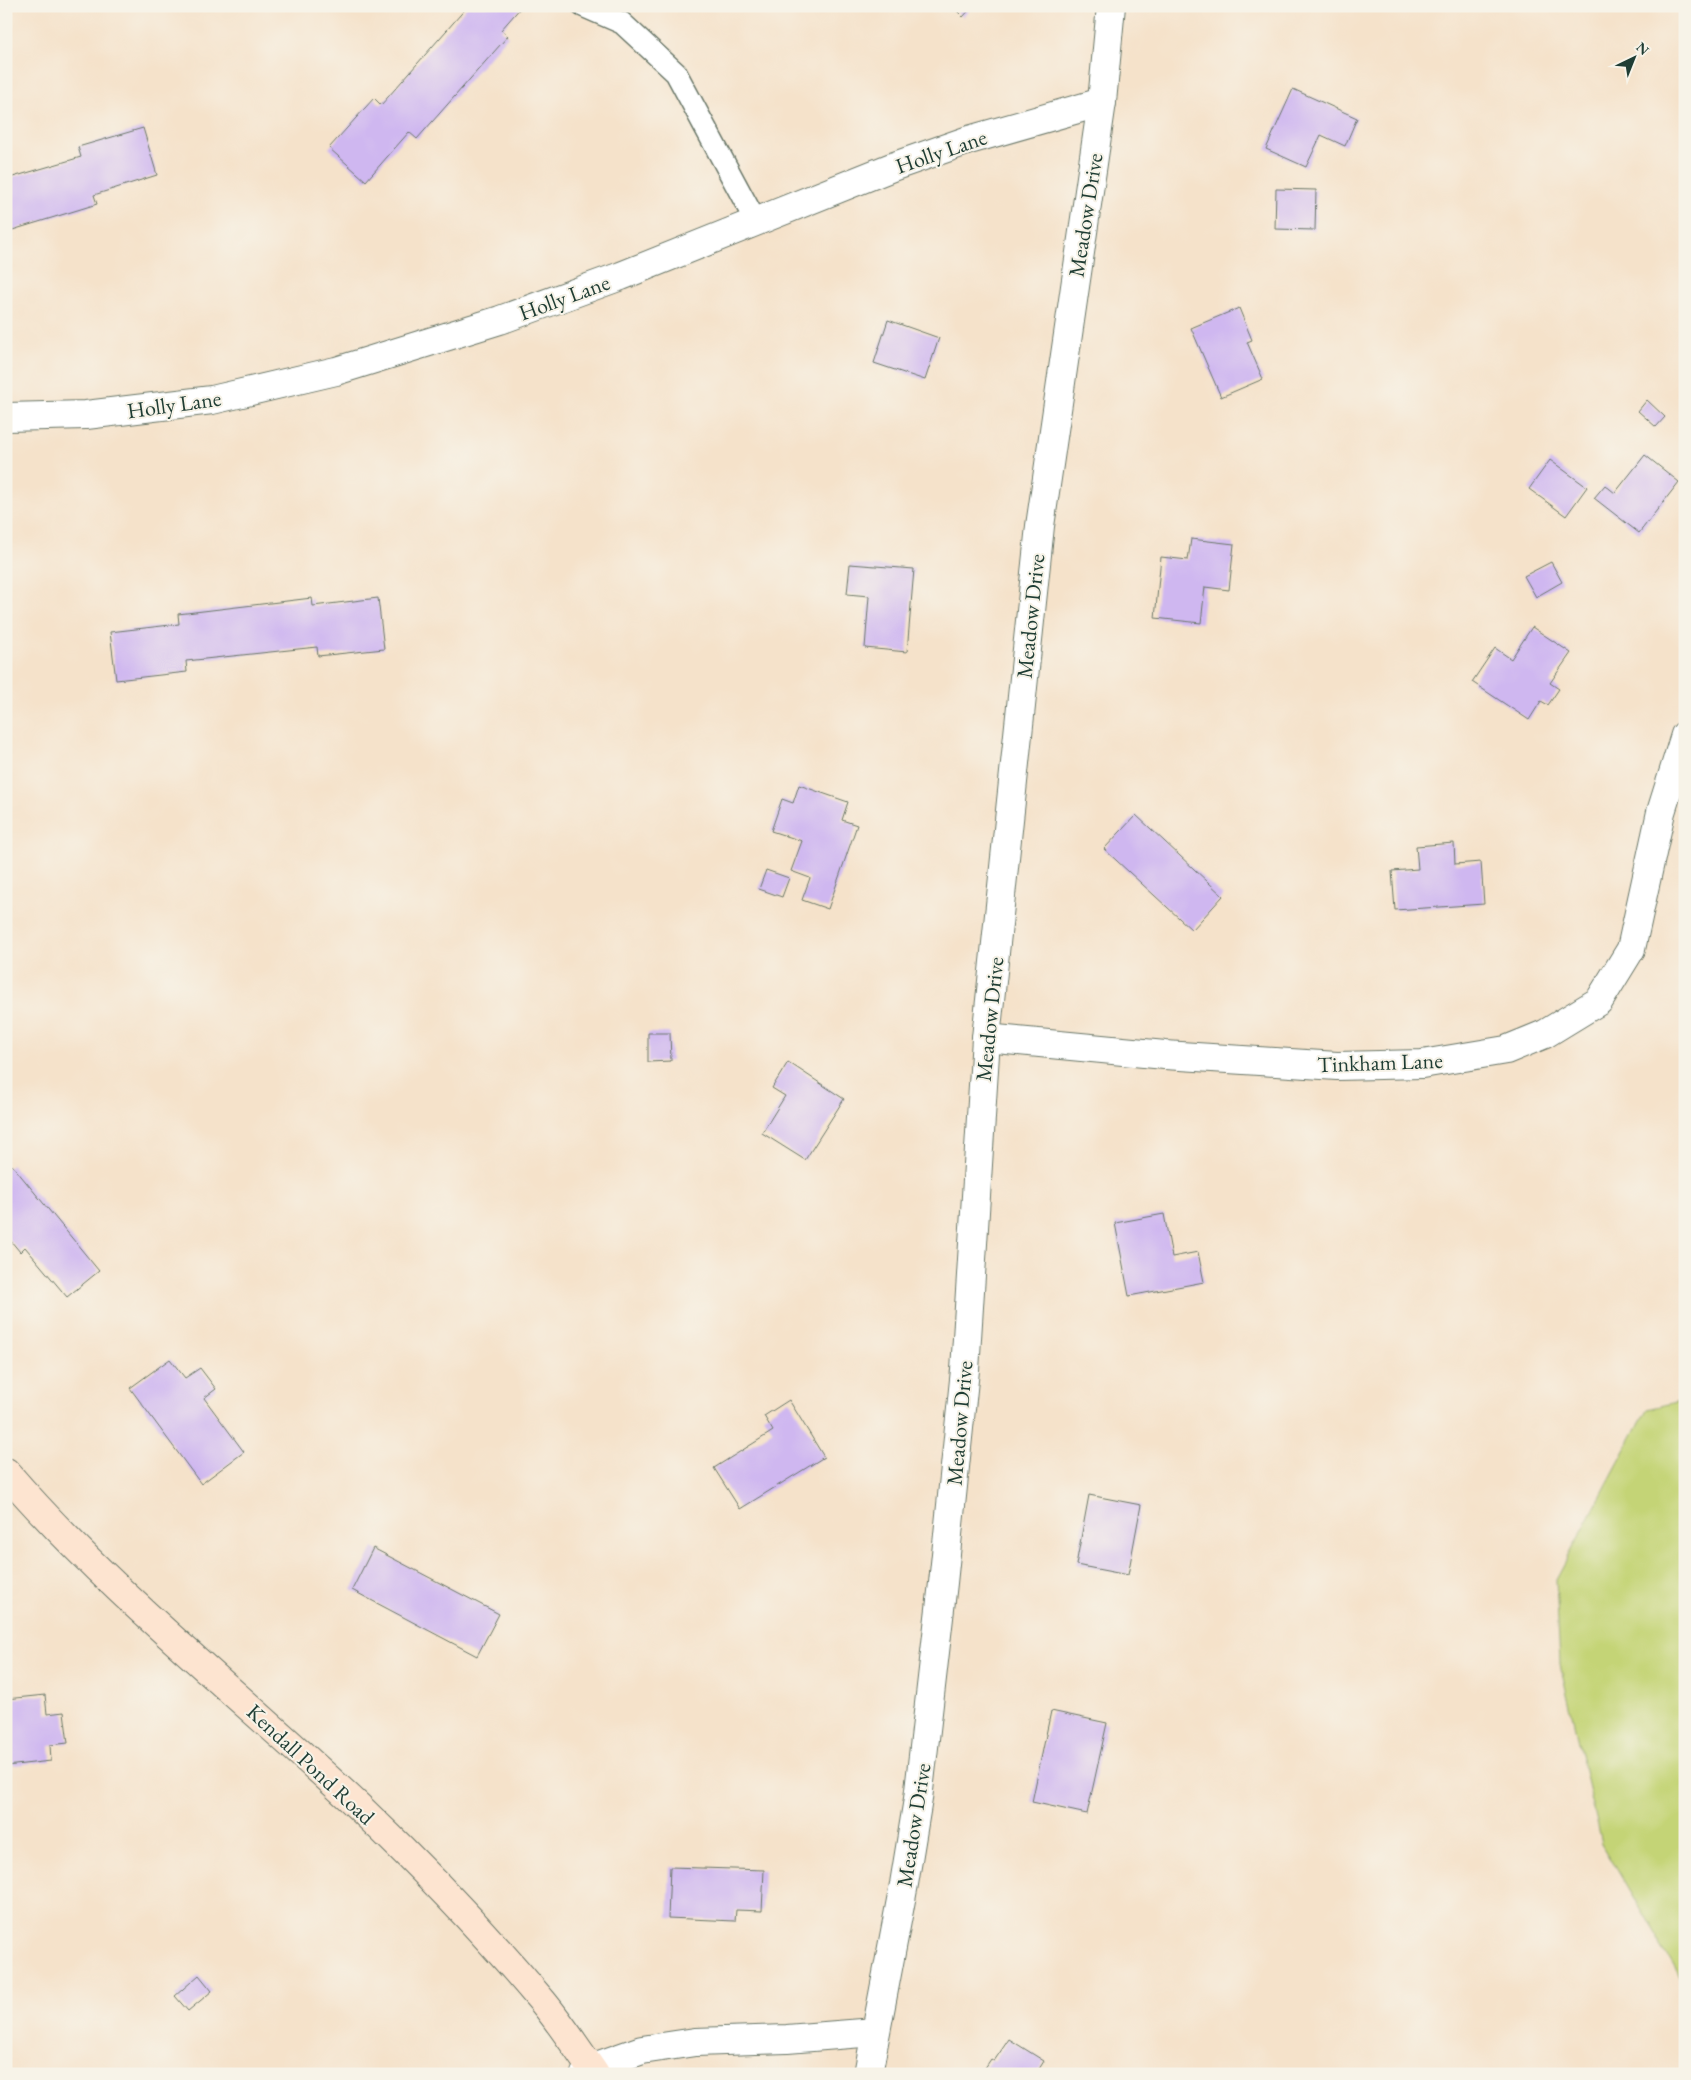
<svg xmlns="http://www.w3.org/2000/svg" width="1691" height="2080" viewBox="0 0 1691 2080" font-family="'EB Garamond',serif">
<rect width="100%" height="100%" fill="#f7f3e8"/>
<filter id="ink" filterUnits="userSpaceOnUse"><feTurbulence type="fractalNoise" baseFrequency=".02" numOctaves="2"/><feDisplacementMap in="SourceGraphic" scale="10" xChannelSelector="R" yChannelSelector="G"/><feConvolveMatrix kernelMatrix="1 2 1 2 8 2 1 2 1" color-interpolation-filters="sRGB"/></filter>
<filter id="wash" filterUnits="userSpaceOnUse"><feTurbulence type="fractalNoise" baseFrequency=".0096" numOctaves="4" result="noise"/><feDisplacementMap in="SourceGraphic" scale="20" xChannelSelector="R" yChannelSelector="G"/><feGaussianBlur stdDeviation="1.12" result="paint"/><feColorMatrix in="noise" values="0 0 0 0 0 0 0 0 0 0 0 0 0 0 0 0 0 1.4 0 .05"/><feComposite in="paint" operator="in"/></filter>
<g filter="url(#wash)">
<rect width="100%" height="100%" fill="#f5e2ca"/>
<!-- green -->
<path fill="#c4d476" stroke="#728855" d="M1685,1400V1985L1602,1844L1560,1664L1556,1580L1647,1409Z"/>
<g id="blocks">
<!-- building -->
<g fill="#cfb7f0">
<path d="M468,6H522L501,30L508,36L417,139L409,132L366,181L329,148L374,98L381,105Z"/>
<path d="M952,6H973L963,17Z"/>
<path d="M1293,89L1357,118L1345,146L1321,135L1306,167L1266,149Z"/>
<path d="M143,128L157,175L94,195L97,204L6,232V179L81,157L78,147Z"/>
<path d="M1276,189L1316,190L1315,230L1275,229Z"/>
<path d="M1239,308L1252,340L1247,342L1263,379L1221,397L1191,328Z"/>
<path d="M888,320L939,338L925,380L874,363Z"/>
<path d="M1647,400L1665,417L1656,427L1638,411Z"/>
<path d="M1645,455L1679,482L1639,533L1594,498L1605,485L1615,493Z"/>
<path d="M1550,460L1587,487L1566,516L1529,489Z"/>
<path d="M1191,539L1234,544L1229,590L1205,587L1201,623L1155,618L1161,557L1188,560Z"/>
<path d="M1551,562L1562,582L1536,597L1524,576Z"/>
<path d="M850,564L914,569L907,652L865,648L869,596L847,594Z"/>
<path d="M312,598L313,606L378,598L384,649L318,656L317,647L186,661L187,672L116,680L110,632L179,624L178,614Z"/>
<path d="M1532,627L1571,653L1550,683L1559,689L1548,705L1541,701L1529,720L1472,682L1495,648L1511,659Z"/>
<path d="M799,785L848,802L842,820L857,825L828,909L802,900L810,878L791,871L802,841L771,831L782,799L793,803Z"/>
<path d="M1136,815L1223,896L1192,930L1104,849Z"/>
<path d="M1454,843L1455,864L1481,862L1484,904L1395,910L1392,871L1418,869L1416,846Z"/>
<path d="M766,870L789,878L782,897L759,889Z"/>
<path d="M648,1033H670L671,1061L648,1062Z"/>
<path d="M788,1062L844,1099L805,1160L762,1133L785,1096L772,1088Z"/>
<path d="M12,1165L99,1271L67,1297L25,1247L20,1252L6,1235V1169Z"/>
<path d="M1164,1214L1172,1257L1198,1252L1204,1282L1129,1296L1115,1223Z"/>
<path d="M170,1359L185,1378L200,1368L216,1389L204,1398L244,1452L201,1484L130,1388Z"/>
<path d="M789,1400L824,1457L740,1509L714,1468L773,1431L764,1416Z"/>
<path d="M1089,1495L1141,1505L1128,1575L1076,1565Z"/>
<path d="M373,1548L499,1614L477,1656L352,1590Z"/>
<path d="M45,1695L47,1714L64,1712L68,1743L50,1745L51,1761L6,1766V1699Z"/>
<path d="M1051,1711L1107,1723L1087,1814L1032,1802Z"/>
<path d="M670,1867L764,1870L762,1911L736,1910L735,1921L668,1918Z"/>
<path d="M199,1975L212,1991L188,2011L175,1996Z"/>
<path d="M1009,2039L1044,2061L1036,2074H981L991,2059L994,2061Z"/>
</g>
</g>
</g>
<g filter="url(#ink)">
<use href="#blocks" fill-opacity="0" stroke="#6a7768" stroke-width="1"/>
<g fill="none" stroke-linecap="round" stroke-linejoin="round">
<!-- lane casing -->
<g stroke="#6a7768" stroke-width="24">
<path id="lane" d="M583,6L622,23L676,73L756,222"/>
</g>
<!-- street casing -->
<g stroke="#6a7768" stroke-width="30">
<g id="street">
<path d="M6,417L86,415L212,400L336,371L500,320L621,276L892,167L969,140L1102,102"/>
<path d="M986,1038L1165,1055L1337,1066L1422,1064L1506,1050L1545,1034L1599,1001L1631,949L1661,812L1685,735"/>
<path d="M585,2074L591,2068L642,2050L695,2042L787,2039L875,2032"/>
<path d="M868,2074L904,1884L918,1799L943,1583L965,1370L986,1038L1040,526L1102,102L1111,6"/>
</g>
</g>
<!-- secondary casing -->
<g stroke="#6a7768" stroke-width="30">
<path id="secondary" d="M6,1472C112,1595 242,1696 360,1808C424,1869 486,1934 543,2002C562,2025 578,2050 595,2074"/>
</g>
<!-- lane -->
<use href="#lane" stroke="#fff" stroke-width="21"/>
<!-- street -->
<use href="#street" stroke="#fff" stroke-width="28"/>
<!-- secondary -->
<use href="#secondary" stroke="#fde4d0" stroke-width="28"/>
</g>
</g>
<g text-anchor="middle" stroke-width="4" stroke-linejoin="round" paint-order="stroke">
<!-- street labels -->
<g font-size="22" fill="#1f3d34" stroke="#f7f3e8">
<text transform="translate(941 151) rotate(-19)" y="8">Holly Lane</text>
<text transform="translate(1085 215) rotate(-81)" y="8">Meadow Drive</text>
<text transform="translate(564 297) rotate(-20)" y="8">Holly Lane</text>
<text transform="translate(174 404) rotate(-8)" y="8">Holly Lane</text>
<text transform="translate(1030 616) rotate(-84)" y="8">Meadow Drive</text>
<text transform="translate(989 1019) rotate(-84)" y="8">Meadow Drive</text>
<text transform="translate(1380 1062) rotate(-2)" y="8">Tinkham Lane</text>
<text transform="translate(959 1423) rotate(-85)" y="8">Meadow Drive</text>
<text transform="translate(311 1764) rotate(43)" y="8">Kendall Pond Road</text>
<text transform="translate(913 1825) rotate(-81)" y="8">Meadow Drive</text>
</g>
</g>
<!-- margin -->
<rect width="1691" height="2080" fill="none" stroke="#f7f3e8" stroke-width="25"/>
<!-- north arrow -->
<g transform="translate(1634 58) rotate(43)" stroke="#f7f3e8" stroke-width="4" paint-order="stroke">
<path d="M0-4L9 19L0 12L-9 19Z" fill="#1f3d34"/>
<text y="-8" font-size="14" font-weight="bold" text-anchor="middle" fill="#1f3d34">N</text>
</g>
</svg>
